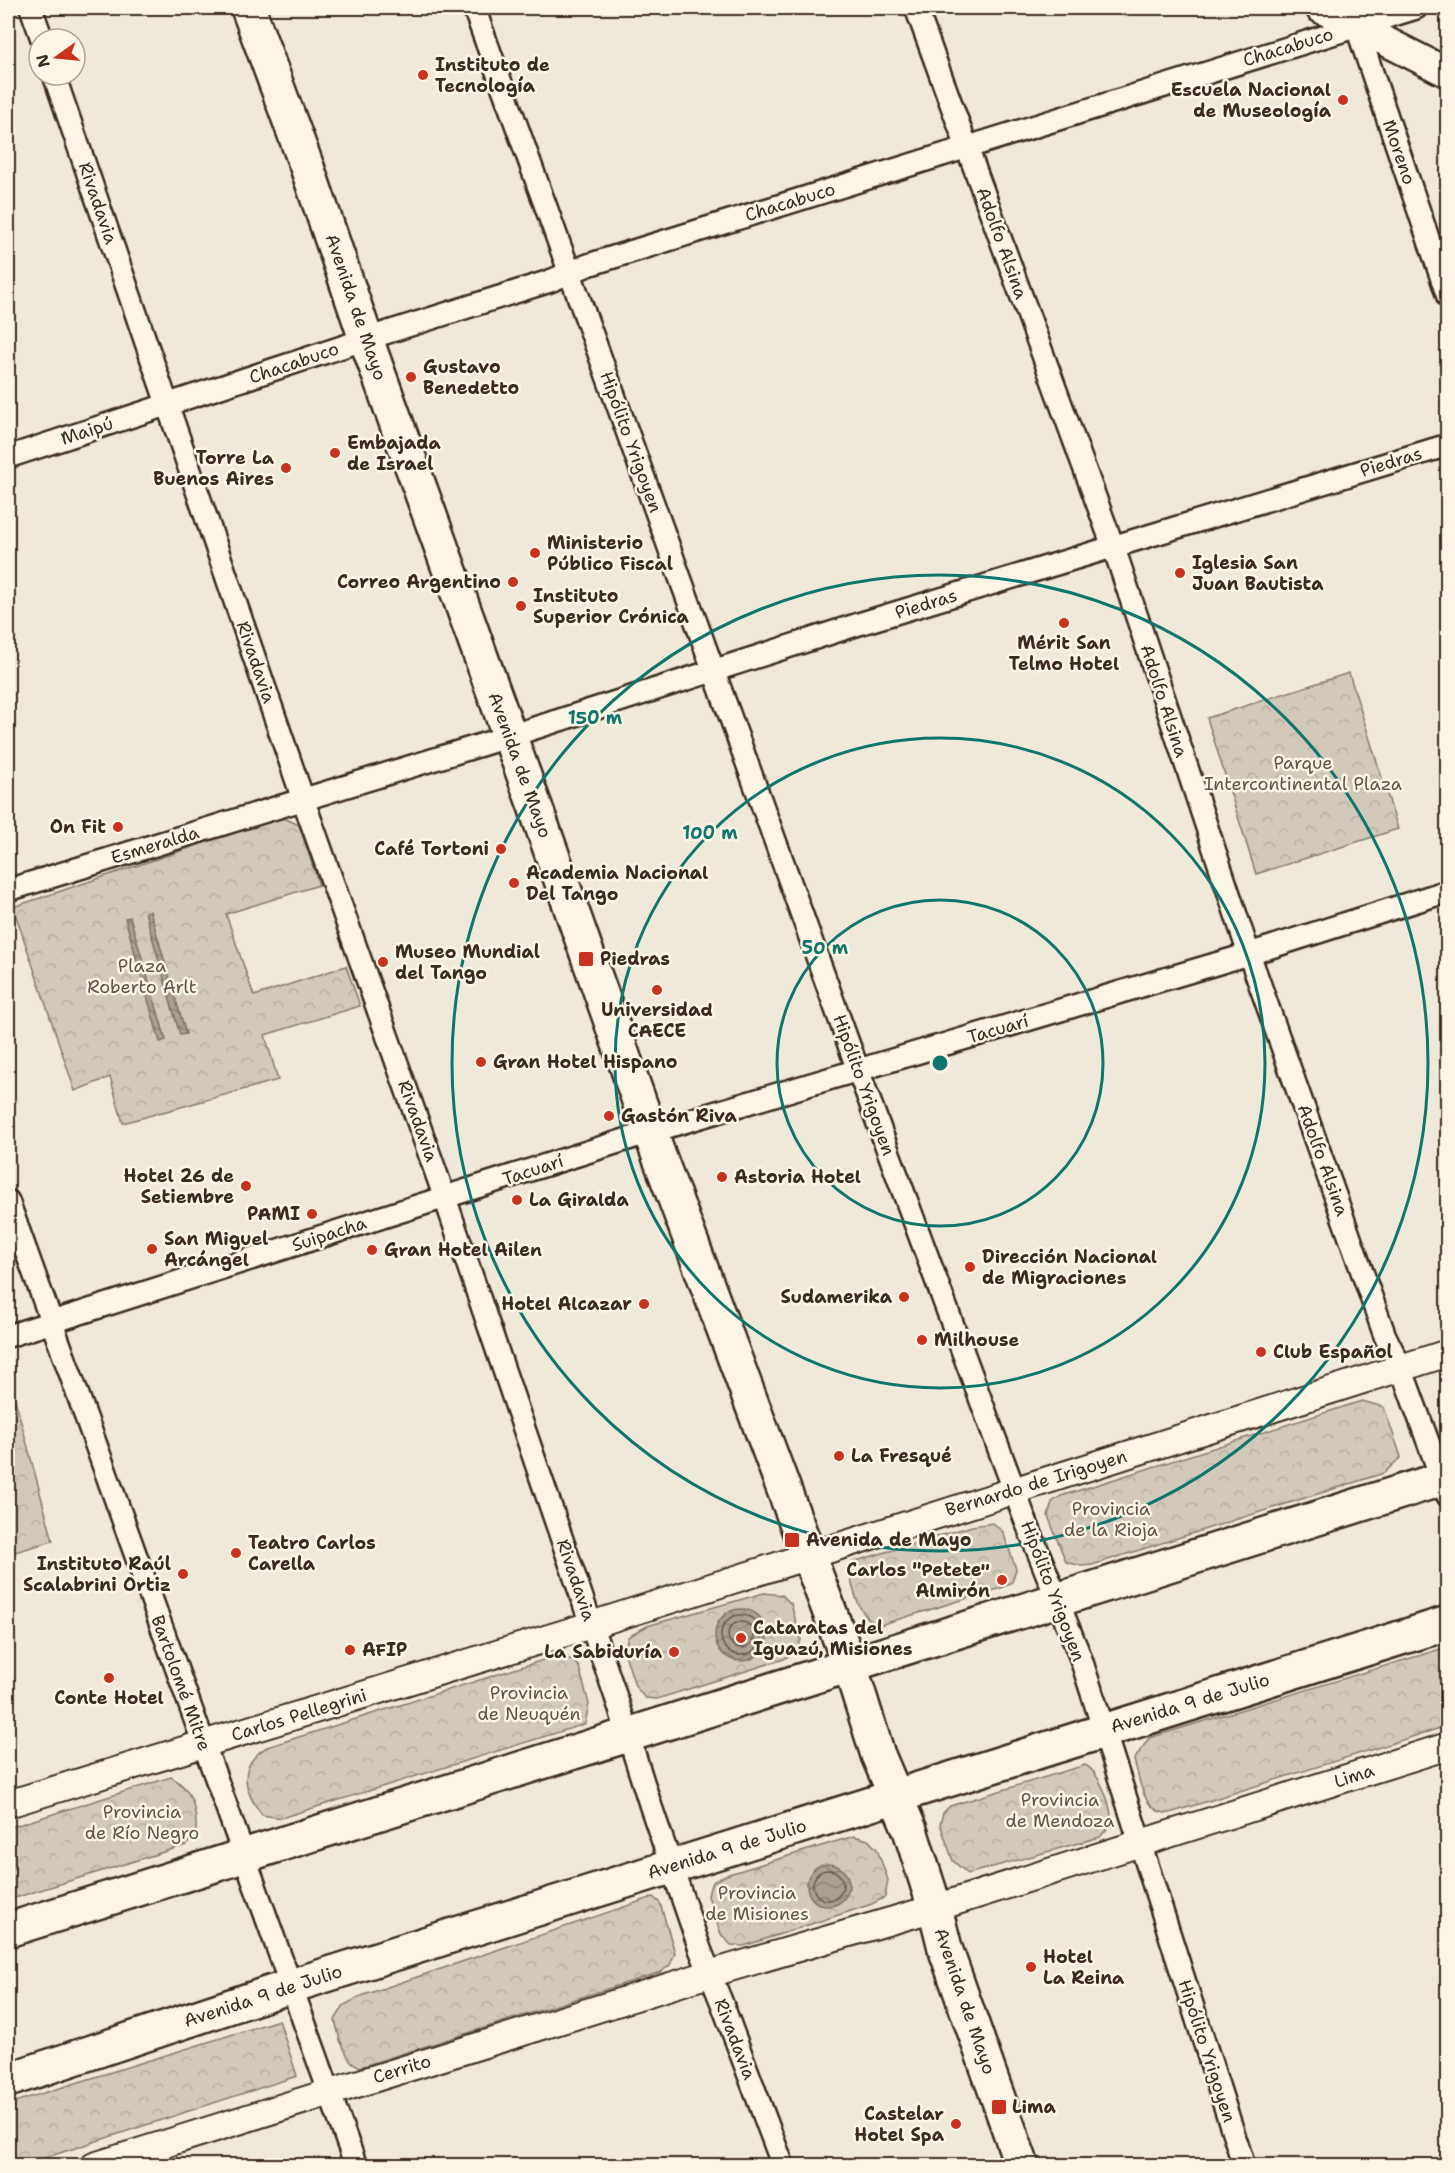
<svg xmlns="http://www.w3.org/2000/svg" width="1455" height="2173" viewBox="0 0 1455 2173" font-family="'Shantell Sans',sans-serif">
<defs>
<pattern id="park-crowns" width="20" height="18" patternUnits="userSpaceOnUse" patternTransform="scale(1.5)"><rect width="20" height="18" fill="#d2c9ba"/><path d="M2 6a3 3 0 1 1 6 0M12 15a3 3 0 1 1 6 0" fill="none" stroke="#b5ad9f"/></pattern>
<pattern id="water-waves" width="16" height="10" patternUnits="userSpaceOnUse" patternTransform="scale(1.5)"><rect width="16" height="10" fill="#aaa091"/><path d="M0 5q4-4 8 0t8 0" fill="none" stroke="#8c8376"/></pattern>
</defs>
<rect width="100%" height="100%" fill="#f0e9d9"/>
<filter id="ink" filterUnits="userSpaceOnUse"><feTurbulence type="fractalNoise" baseFrequency=".0167" numOctaves="2"/><feDisplacementMap in="SourceGraphic" scale="12" xChannelSelector="R" yChannelSelector="G"/><feConvolveMatrix kernelMatrix="1 2 1 2 8 2 1 2 1" color-interpolation-filters="sRGB"/></filter>
<g filter="url(#ink)">
<!-- park -->
<g fill="url(#park-crowns)" stroke="#867a6c" stroke-width="1.5">
<path d="M1349,673L1398,829L1256,874L1207,718Z"/>
<path d="M282,817L299,825L319,885L226,914L254,996L346,966L360,1006L265,1035L278,1080L123,1123L110,1077L75,1091L13,907Z"/>
<path d="M8,1373L53,1541L8,1554Z"/>
<path d="M1362,1401L1384,1407L1401,1457L1384,1473L1092,1565L1082,1566L1066,1562L1048,1516L1052,1502L1061,1496Z"/>
<path d="M993,1523L1003,1532L1016,1569L1012,1582L1001,1588L880,1625C858,1620 854,1589 848,1570L853,1562L972,1526Z"/>
<path d="M764,1593L782,1595L791,1604L801,1640L797,1650L784,1659L657,1699L645,1698L635,1686L624,1651L628,1637L647,1626Z"/>
<path d="M1447,1647V1726L1170,1813C1143,1814 1140,1781 1134,1760L1149,1738Z"/>
<path d="M559,1655L572,1660L579,1667L589,1704L585,1724L281,1818L262,1815C243,1790 237,1765 267,1747Z"/>
<path d="M1085,1765C1098,1770 1110,1802 1111,1816C1112,1824 1106,1831 1100,1837L968,1874L953,1861L940,1824L943,1813L950,1806Z"/>
<path d="M171,1777C193,1789 197,1810 196,1834L186,1845L8,1900V1828Z"/>
<path d="M854,1836L868,1840L877,1849L888,1880L885,1897L872,1904L744,1946L731,1945L721,1934L708,1896L710,1887L714,1881L729,1874Z"/>
<path d="M653,1897L660,1903L675,1953L670,1965L661,1972L360,2067L350,2061L340,2040L335,2020L344,2005L364,1995Z"/>
<path d="M279,2020L297,2076L23,2165H8V2104Z"/>
</g>
<!-- water -->
<g fill="url(#water-waves)" stroke="#7e7163" stroke-width="1.5">
<path d="M150,911L186,1034L180,1035L145,912Z"/>
<path d="M130,917L166,1040L160,1042L125,918Z"/>
<circle cx="741" cy="1635" r="26"/>
<circle cx="828" cy="1885" r="21"/>
</g>
<g fill="none" stroke-linecap="round" stroke-linejoin="round">
<!-- shore -->
<g stroke="#67594c" stroke-width="1.5">
<circle cx="741" cy="1635" r="20"/>
<circle cx="741" cy="1635" r="13"/>
<circle cx="828" cy="1885" r="15"/>
</g>
<!-- minor casing -->
<g stroke="#3b2a1e" stroke-width="26">
<g id="minor">
<path d="M31,8L42,39"/>
<path d="M474,8L858,1070L1025,1519L1081,1659L1244,2166"/>
<path d="M916,8L1118,560L1249,954L1385,1336L1401,1368L1448,1496"/>
<path d="M1354,19L1448,297"/>
<path d="M54,75L303,799L445,1198L618,1703L651,1807L700,1949L723,2006L783,2166"/>
<path d="M8,457L366,339L550,281L588,265L1416,8"/>
<path d="M8,890L510,736L862,623L1448,445"/>
<path d="M8,1201L356,2166"/>
<path d="M8,1336L650,1132L1249,954L1448,891"/>
</g>
</g>
<!-- tertiary casing -->
<g stroke="#3b2a1e" stroke-width="30">
<g id="tertiary">
<path d="M8,1804L591,1625L1448,1353"/>
<path d="M94,2166L709,1974L935,1908L1448,1746"/>
</g>
</g>
<!-- secondary casing -->
<g stroke="#3b2a1e" stroke-width="33">
<path id="secondary" d="M1320,8L1448,73"/>
</g>
<!-- primary casing -->
<g stroke="#3b2a1e" stroke-width="38">
<path id="primary" d="M248,8L307,167L366,339L536,809L650,1132L850,1666L878,1755L910,1830L935,1908L945,1948L1022,2166"/>
</g>
<!-- trunk casing -->
<g stroke="#3b2a1e" stroke-width="38">
<g id="trunk">
<path d="M8,1930L1448,1477"/>
<path d="M8,2080L291,1986L1448,1623"/>
</g>
</g>
<!-- minor -->
<use href="#minor" stroke="#fcf5e5" stroke-width="21"/>
<!-- tertiary -->
<use href="#tertiary" stroke="#fcf5e5" stroke-width="26"/>
<!-- secondary -->
<use href="#secondary" stroke="#fcf5e5" stroke-width="28"/>
<!-- primary -->
<use href="#primary" stroke="#fcf5e5" stroke-width="33"/>
<!-- trunk -->
<use href="#trunk" stroke="#fcf5e5" stroke-width="33"/>
</g>
</g>
<!-- distance rings -->
<g fill="none" stroke="#0f766e" stroke-width="3">
<circle cx="940" cy="1063" r="163"/>
<circle cx="940" cy="1063" r="325"/>
<circle cx="940" cy="1063" r="488"/>
</g>
<!-- markers -->
<g fill="#c8321e" stroke="#fcf5e5" stroke-width="2">
<circle cx="423" cy="75" r="6"/>
<circle cx="1343" cy="100" r="6"/>
<circle cx="411" cy="377" r="6"/>
<circle cx="335" cy="453" r="6"/>
<circle cx="286" cy="468" r="6"/>
<circle cx="535" cy="553" r="6"/>
<circle cx="1180" cy="573" r="6"/>
<circle cx="513" cy="582" r="6"/>
<circle cx="521" cy="606" r="6"/>
<circle cx="1064" cy="623" r="6"/>
<circle cx="118" cy="827" r="6"/>
<circle cx="501" cy="849" r="6"/>
<circle cx="514" cy="883" r="6"/>
<rect x="578" y="951" width="16" height="16" rx="3"/>
<circle cx="383" cy="962" r="6"/>
<circle cx="657" cy="990" r="6"/>
<circle cx="481" cy="1062" r="6"/>
<circle cx="609" cy="1116" r="6"/>
<circle cx="722" cy="1177" r="6"/>
<circle cx="246" cy="1186" r="6"/>
<circle cx="517" cy="1200" r="6"/>
<circle cx="312" cy="1214" r="6"/>
<circle cx="152" cy="1249" r="6"/>
<circle cx="372" cy="1250" r="6"/>
<circle cx="970" cy="1267" r="6"/>
<circle cx="904" cy="1297" r="6"/>
<circle cx="644" cy="1304" r="6"/>
<circle cx="922" cy="1340" r="6"/>
<circle cx="1261" cy="1352" r="6"/>
<circle cx="839" cy="1456" r="6"/>
<rect x="784" y="1532" width="16" height="16" rx="3"/>
<circle cx="236" cy="1553" r="6"/>
<circle cx="183" cy="1574" r="6"/>
<circle cx="1002" cy="1580" r="6"/>
<circle cx="741" cy="1638" r="6"/>
<circle cx="350" cy="1650" r="6"/>
<circle cx="674" cy="1652" r="6"/>
<circle cx="109" cy="1678" r="6"/>
<circle cx="1031" cy="1967" r="6"/>
<rect x="991" y="2099" width="16" height="16" rx="3"/>
<circle cx="956" cy="2124" r="6"/>
</g>
<g text-anchor="middle" stroke-width="5" stroke-linejoin="round" paint-order="stroke">
<!-- street labels -->
<g font-size="18" fill="#3b2a1e" stroke="#fcf5e5">
<text transform="translate(1288 47) rotate(-17)" y="6">Chacabuco</text>
<text transform="translate(1399 152) rotate(71)" y="6">Moreno</text>
<text transform="translate(790 202) rotate(-17)" y="6">Chacabuco</text>
<text transform="translate(98 203) rotate(71)" y="6">Rivadavia</text>
<text transform="translate(1002 243) rotate(70)" y="6">Adolfo Alsina</text>
<text transform="translate(356 307) rotate(71)" y="6">Avenida de Mayo</text>
<text transform="translate(294 363) rotate(-19)" y="6">Chacabuco</text>
<text transform="translate(87 431) rotate(-18)" y="6">Maipú</text>
<text transform="translate(631 442) rotate(70)" y="6">Hipólito Yrigoyen</text>
<text transform="translate(1391 462) rotate(-17)" y="6">Piedras</text>
<text transform="translate(926 604) rotate(-17)" y="6">Piedras</text>
<text transform="translate(256 662) rotate(71)" y="6">Rivadavia</text>
<text transform="translate(1164 701) rotate(72)" y="6">Adolfo Alsina</text>
<text transform="translate(520 765) rotate(70)" y="6">Avenida de Mayo</text>
<text transform="translate(155 845) rotate(-17)" y="6">Esmeralda</text>
<text transform="translate(998 1029) rotate(-16)" y="6">Tacuarí</text>
<text transform="translate(864 1085) rotate(70)" y="6">Hipólito Yrigoyen</text>
<text transform="translate(418 1121) rotate(70)" y="6">Rivadavia</text>
<text transform="translate(1323 1160) rotate(70)" y="6">Adolfo Alsina</text>
<text transform="translate(533 1170) rotate(-18)" y="6">Tacuarí</text>
<text transform="translate(329 1234) rotate(-18)" y="6">Suipacha</text>
<text transform="translate(1036 1483) rotate(-17)" y="6">Bernardo de Irigoyen</text>
<text transform="translate(576 1580) rotate(71)" y="6">Rivadavia</text>
<text transform="translate(1053 1591) rotate(69)" y="6">Hipólito Yrigoyen</text>
<text transform="translate(181 1683) rotate(70)" y="6">Bartolomé Mitre</text>
<text transform="translate(1190 1703) rotate(-17)" y="6">Avenida 9 de Julio</text>
<text transform="translate(299 1715) rotate(-17)" y="6">Carlos Pellegrini</text>
<text transform="translate(1354 1776) rotate(-18)" y="6">Lima</text>
<text transform="translate(727 1849) rotate(-17)" y="6">Avenida 9 de Julio</text>
<text transform="translate(263 1996) rotate(-18)" y="6">Avenida 9 de Julio</text>
<text transform="translate(965 2001) rotate(71)" y="6">Avenida de Mayo</text>
<text transform="translate(735 2039) rotate(69)" y="6">Rivadavia</text>
<text transform="translate(1207 2051) rotate(72)" y="6">Hipólito Yrigoyen</text>
<text transform="translate(402 2069) rotate(-17)" y="6">Cerrito</text>
</g>
<!-- poi labels -->
<g font-size="18" font-weight="bold" fill="#3b2a1e" stroke="#fcf5e5" text-anchor="start">
<text x="435" y="71">Instituto de<tspan x="435" dy="21">Tecnología</tspan></text>
<text x="1331" y="96" text-anchor="end">Escuela Nacional<tspan x="1331" dy="21">de Museología</tspan></text>
<text x="423" y="373">Gustavo<tspan x="423" dy="21">Benedetto</tspan></text>
<text x="347" y="449">Embajada<tspan x="347" dy="21">de Israel</tspan></text>
<text x="274" y="464" text-anchor="end">Torre La<tspan x="274" dy="21">Buenos Aires</tspan></text>
<text x="547" y="549">Ministerio<tspan x="547" dy="21">Público Fiscal</tspan></text>
<text x="1192" y="569">Iglesia San<tspan x="1192" dy="21">Juan Bautista</tspan></text>
<text x="501" y="588" text-anchor="end">Correo Argentino</text>
<text x="533" y="602">Instituto<tspan x="533" dy="21">Superior Crónica</tspan></text>
<text x="1064" y="649" text-anchor="middle">Mérit San<tspan x="1064" dy="21">Telmo Hotel</tspan></text>
<text x="106" y="833" text-anchor="end">On Fit</text>
<text x="489" y="855" text-anchor="end">Café Tortoni</text>
<text x="526" y="879">Academia Nacional<tspan x="526" dy="21">Del Tango</tspan></text>
<text x="395" y="958">Museo Mundial<tspan x="395" dy="21">del Tango</tspan></text>
<text x="600" y="965">Piedras</text>
<text x="657" y="1016" text-anchor="middle">Universidad<tspan x="657" dy="21">CAECE</tspan></text>
<text x="493" y="1068">Gran Hotel Hispano</text>
<text x="621" y="1122">Gastón Riva</text>
<text x="234" y="1182" text-anchor="end">Hotel 26 de<tspan x="234" dy="21">Setiembre</tspan></text>
<text x="734" y="1183">Astoria Hotel</text>
<text x="529" y="1206">La Giralda</text>
<text x="300" y="1220" text-anchor="end">PAMI</text>
<text x="164" y="1245">San Miguel<tspan x="164" dy="21">Arcángel</tspan></text>
<text x="384" y="1256">Gran Hotel Ailen</text>
<text x="982" y="1263">Dirección Nacional<tspan x="982" dy="21">de Migraciones</tspan></text>
<text x="892" y="1303" text-anchor="end">Sudamerika</text>
<text x="632" y="1310" text-anchor="end">Hotel Alcazar</text>
<text x="934" y="1346">Milhouse</text>
<text x="1273" y="1358">Club Español</text>
<text x="851" y="1462">La Fresqué</text>
<text x="806" y="1546">Avenida de Mayo</text>
<text x="248" y="1549">Teatro Carlos<tspan x="248" dy="21">Carella</tspan></text>
<text x="171" y="1570" text-anchor="end">Instituto Raúl<tspan x="171" dy="21">Scalabrini Ortiz</tspan></text>
<text x="990" y="1576" text-anchor="end">Carlos "Petete"<tspan x="990" dy="21">Almirón</tspan></text>
<text x="753" y="1634">Cataratas del<tspan x="753" dy="21">Iguazú, Misiones</tspan></text>
<text x="362" y="1656">AFIP</text>
<text x="662" y="1658" text-anchor="end">La Sabiduría</text>
<text x="109" y="1704" text-anchor="middle">Conte Hotel</text>
<text x="1043" y="1963">Hotel<tspan x="1043" dy="21">La Reina</tspan></text>
<text x="1012" y="2113">Lima</text>
<text x="944" y="2120" text-anchor="end">Castelar<tspan x="944" dy="21">Hotel Spa</tspan></text>
</g>
<!-- park labels -->
<g font-size="18" fill="#615245" stroke="#fcf5e5">
<text x="1303" y="769">Parque<tspan x="1303" dy="21">Intercontinental Plaza</tspan></text>
<text x="142" y="972">Plaza<tspan x="142" dy="21">Roberto Arlt</tspan></text>
<text x="1111" y="1515">Provincia<tspan x="1111" dy="21">de la Rioja</tspan></text>
<text x="529" y="1699">Provincia<tspan x="529" dy="21">de Neuquén</tspan></text>
<text x="1060" y="1806">Provincia<tspan x="1060" dy="21">de Mendoza</tspan></text>
<text x="142" y="1818">Provincia<tspan x="142" dy="21">de Río Negro</tspan></text>
<text x="757" y="1899">Provincia<tspan x="757" dy="21">de Misiones</tspan></text>
</g>
</g>
<circle cx="940" cy="1063" r="9" fill="#0f766e" stroke="#fcf5e5" stroke-width="3"/>
<g font-size="18" text-anchor="middle" font-weight="bold" fill="#0f766e" stroke="#fcf5e5" stroke-width="5" stroke-linejoin="round" paint-order="stroke">
<text x="595" y="724">150 m</text>
<text x="710" y="839">100 m</text>
<text x="825" y="954">50 m</text>
</g>
<!-- margin -->
<rect width="1455" height="2173" fill="none" stroke="#fcf5e5" stroke-width="30"/>
<rect x="15" y="15" width="1425" height="2143" fill="none" stroke="#3b2a1e" stroke-width="2" filter="url(#ink)"/>
<!-- north arrow -->
<g transform="translate(57 57) rotate(255)"><circle r="28" fill="#fcf5e5" stroke="#afa495" stroke-width="1.5"/>
<path d="M0-4.5L10 22L0 15L-10 22Z" fill="#c8321e"/>
<text y="-9" font-size="16" font-weight="bold" text-anchor="middle" fill="#3b2a1e">N</text>
</g>
</svg>
